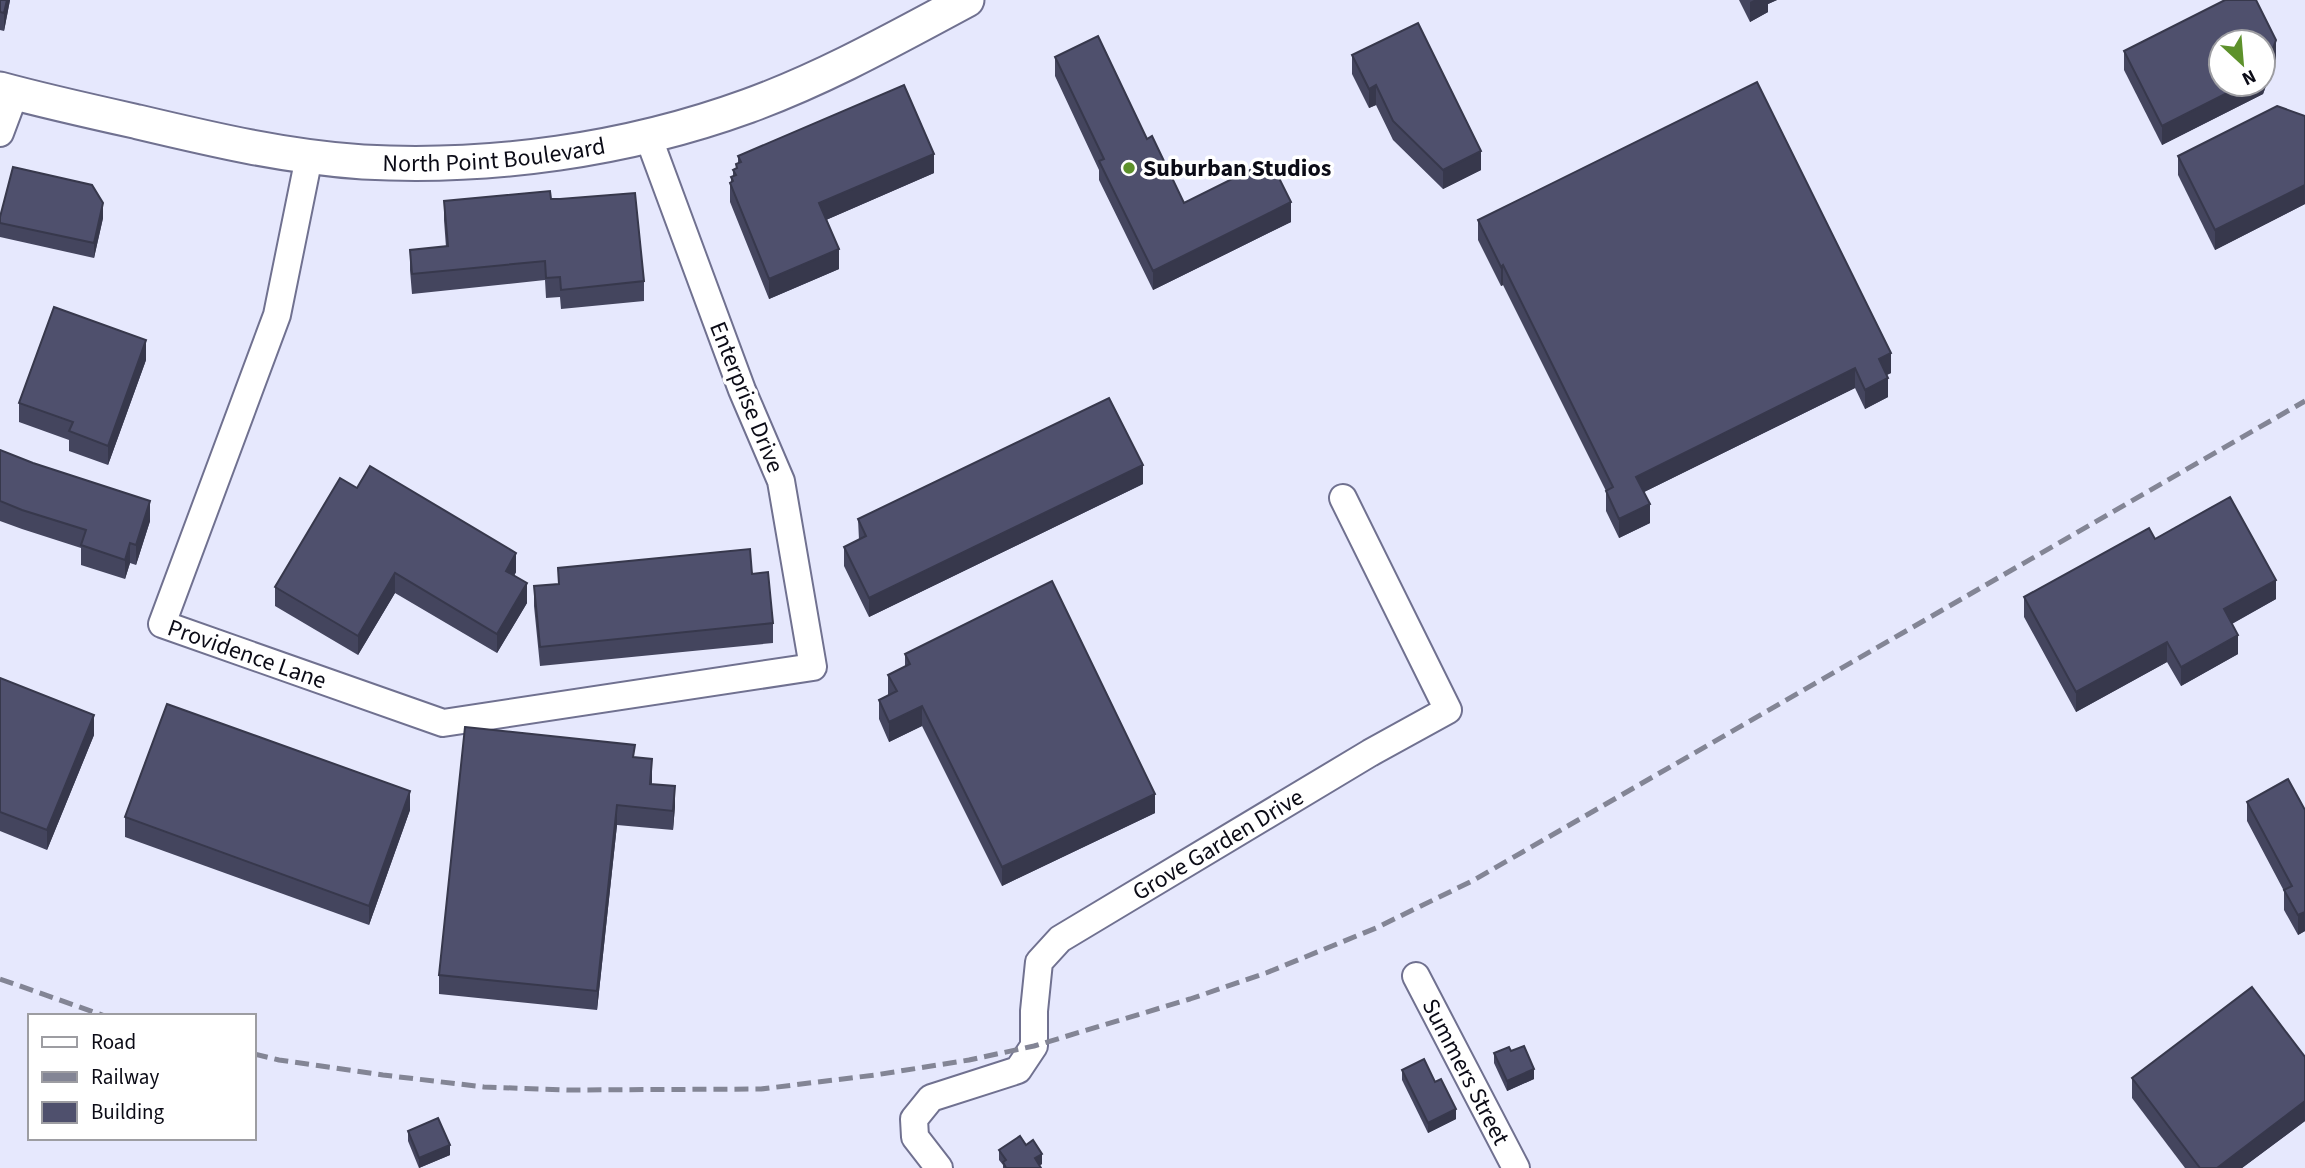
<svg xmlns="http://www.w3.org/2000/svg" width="2305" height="1168" viewBox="0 0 2305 1168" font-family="'Source Sans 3',sans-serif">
<rect width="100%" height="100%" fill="#e6e8fd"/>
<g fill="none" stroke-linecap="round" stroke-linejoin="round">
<!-- minor casing -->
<g stroke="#707190" stroke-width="30">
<g id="minor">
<path d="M0,133L15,93"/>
<path id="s1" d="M309,157L277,315L162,624L443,723L813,667L781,481L742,390L648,136"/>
<path id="s2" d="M1416,976L1516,1168"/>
<path id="s3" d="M939,1168L915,1137L914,1119L931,1098L1018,1070L1034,1046V1011L1039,962L1060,939L1370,753L1448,710L1343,498"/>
</g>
</g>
<!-- major casing -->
<g stroke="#707190" stroke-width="37">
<g id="major">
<path id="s4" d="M0,89C44,101 89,111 134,121C210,139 285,157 363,162C491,169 627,150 748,106C825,78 896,38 967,0"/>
</g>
</g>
<!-- minor -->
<use href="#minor" stroke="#fff" stroke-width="26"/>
<!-- major -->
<use href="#major" stroke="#fff" stroke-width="33"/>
<!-- rail -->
<g stroke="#838595" stroke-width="5" stroke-dasharray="14 7" stroke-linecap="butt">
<path d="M0,979L105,1016"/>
<path d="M254,1054L279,1060L383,1075L484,1087L567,1090L761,1089L875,1075L969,1060L1034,1046L1190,999L1266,973L1376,928L1474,880L2305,401"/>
</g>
</g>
<!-- wall -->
<g fill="#44455e">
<path d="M0,0H10L4,31L0,30Z"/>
<path d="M1739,0H1777L1768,4V12L1750,22Z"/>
<path d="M2124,51L2276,59L2263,94L2162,145L2124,70Z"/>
<path d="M1352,55L1481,170L1443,189L1393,140L1376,105L1369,108L1352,74Z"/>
<path d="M1055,57L1147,139L1184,203L1291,222L1153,290L1099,180V170L1055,76Z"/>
<path d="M2305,116V204L2215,250L2178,175V156Z"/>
<path d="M738,156L934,173L826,220L839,269L769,299L730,202V183L731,182V177L733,176V170L736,168V164L738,163Z"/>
<path d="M551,199L644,281V301L561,309L560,297L546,298L545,280L412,294L410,270V250L446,247L444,220V201Z"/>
<path d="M0,217L103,218L94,258L0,237Z"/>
<path d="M1478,220L1891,373L1887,375L1888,397L1865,409L1855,388L1644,492L1650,523L1619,538L1606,511V491L1503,285L1501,286L1478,240Z"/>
<path d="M146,360L108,465L69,451V440L19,422V403Z"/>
<path d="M0,450L150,521L136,565L130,563L125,579L81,565V548L22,529L0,521Z"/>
<path d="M1143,484L869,617L844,566V547L859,540L858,519Z"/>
<path d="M357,488L516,572L514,576L527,603L497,653L395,593L358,655L275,606V587Z"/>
<path d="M2155,539L2276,599L2232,624L2238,654L2181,686L2167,662L2076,712L2024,617V597Z"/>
<path d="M558,568L752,574L773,623V643L540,666L534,606V586L558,584Z"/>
<path d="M905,654L1155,813L1002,886L922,726L889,742L879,719V700L888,695V675L905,667Z"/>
<path d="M0,678L94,735L47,850L0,831Z"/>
<path d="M635,757L652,779V784L675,806L673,830L617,825L597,1010L439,994V975Z"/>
<path d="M2247,802L2305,810V931L2298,935L2284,910V891L2247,821Z"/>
<path d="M410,810L369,925L125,837V817Z"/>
<path d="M1511,1051L1534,1079L1507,1091L1494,1063V1053Z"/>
<path d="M2305,1057V1121L2242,1168H2185L2132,1098V1078Z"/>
<path d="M1402,1070L1435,1082L1456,1119L1428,1133L1402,1080Z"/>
<path d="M408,1131L450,1155L419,1168L408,1141Z"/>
<path d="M1026,1145L1042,1164L1040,1165L1041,1168H1003V1165L999,1160V1150Z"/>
</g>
<!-- shaded-wall -->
<g fill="#37384c">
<path d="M7,0H10L4,31V13Z"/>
<path d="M1754,0H1777L1768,4V12L1750,22V2Z"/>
<path d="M2276,40V59L2263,94L2162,145V126L2245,84H2263V75Z"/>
<path d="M1376,85V105L1369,108V89Z"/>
<path d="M1481,151V170L1443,189V170Z"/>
<path d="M934,154V173L819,223V203Z"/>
<path d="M2305,185V204L2215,250V230Z"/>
<path d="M1291,202V222L1153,290V271Z"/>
<path d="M103,203V218L94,258V243Z"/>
<path d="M839,249V269L769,299V279Z"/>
<path d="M1503,265V285L1501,286V267Z"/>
<path d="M146,340V360L108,465V446Z"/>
<path d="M1891,353V373L1879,378V359Z"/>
<path d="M1855,368V388L1636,496V477Z"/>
<path d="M1888,378V397L1865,409V390Z"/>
<path d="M1143,465V484L869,617V598Z"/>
<path d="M150,501V521L136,565V545Z"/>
<path d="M1650,504V523L1619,538V519Z"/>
<path d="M130,543V563L125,579V560Z"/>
<path d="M516,553V572L506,590V571Z"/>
<path d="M395,573V593L358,655V636Z"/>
<path d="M2276,580V599L2224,628V609Z"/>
<path d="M527,583V603L497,653V634Z"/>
<path d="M2238,635V654L2181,686V667Z"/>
<path d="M2167,642V662L2076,712V692Z"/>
<path d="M922,706V726L889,742V722Z"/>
<path d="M94,715V735L47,850V830Z"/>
<path d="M652,759V779L650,803V784Z"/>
<path d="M675,786V806L673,830V811Z"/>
<path d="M410,791V810L369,925V906Z"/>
<path d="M1155,794V813L1002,886V867Z"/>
<path d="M617,805V825L597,1010V991Z"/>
<path d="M2305,912V931L2298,935V915Z"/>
<path d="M1534,1069V1079L1507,1091V1081Z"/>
<path d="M2305,1101V1121L2242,1168H2217Z"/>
<path d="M1456,1109V1119L1428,1133V1123Z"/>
<path d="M450,1145V1155L419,1168V1158Z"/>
<path d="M1042,1154V1164L1035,1168V1158Z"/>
</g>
<!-- building -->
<g fill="#4f506d" stroke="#37384c" stroke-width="2">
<path d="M0,0H7L4,13L0,12Z"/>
<path d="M2225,0H2256L2276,40L2263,75V42H2221V84H2245L2162,126L2124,51Z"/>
<path d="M1418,23L1481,151L1443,170L1393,121L1376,85L1369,89L1352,55Z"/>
<path d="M1098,36L1147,139L1152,136L1184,203L1270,160L1291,202L1153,271L1099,161L1104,159L1055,57Z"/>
<path d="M1757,82L1891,353L1879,359L1888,378L1865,390L1855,368L1636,477L1650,504L1619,519L1606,491L1613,487L1503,265L1501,267L1478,220Z"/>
<path d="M904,85L934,154L819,203L839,249L769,279L730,183L733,181L731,177L736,175L733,170L737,168L736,164L741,162L738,156Z"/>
<path d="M2277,106L2305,116V185L2215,230L2178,156Z"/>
<path d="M13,167L92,185L103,203L94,243L0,223V217Z"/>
<path d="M550,191L551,199H560L635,193L644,281L561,290L560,277L546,278L545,261L412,274L410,250L448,246L444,201Z"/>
<path d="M54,307L146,340L108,446L69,431L73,422L19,403Z"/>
<path d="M1109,398L1143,465L869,598L844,547L866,536L858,519Z"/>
<path d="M0,450L33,463L150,501L136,545L130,543L125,560L81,545L86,530L22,510L0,501Z"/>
<path d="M370,466L516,553L506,571L527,583L497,634L395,573L358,636L275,587L340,478L357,488Z"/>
<path d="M2230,497L2276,580L2224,609L2238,635L2181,667L2167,642L2076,692L2024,597L2149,528L2155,539Z"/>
<path d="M750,549L752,574L768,572L773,623L540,647L534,586L559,584L558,568Z"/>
<path d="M1052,581L1155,794L1002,867L922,706L889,722L879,700L897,691L888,675L910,664L905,654Z"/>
<path d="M0,678L94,715L47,830L0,812Z"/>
<path d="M167,704L410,791L369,906L125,817Z"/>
<path d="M465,727L635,745L633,757L652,759L650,784L675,786L673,811L617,805L597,991L439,975Z"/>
<path d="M2288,779L2305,810V912L2298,915L2284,890L2292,886L2247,802Z"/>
<path d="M2252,987L2305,1057V1101L2217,1168H2200L2132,1078Z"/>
<path d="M1524,1046L1534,1069L1507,1081L1494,1053L1509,1047L1511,1051Z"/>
<path d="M1424,1059L1435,1082L1441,1079L1456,1109L1428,1123L1402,1070Z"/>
<path d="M438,1118L450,1145L419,1158L408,1131Z"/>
<path d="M1020,1136L1026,1145L1033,1140L1042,1154L1035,1158L1041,1168H1006L1003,1162L1006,1160L999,1150Z"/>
</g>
<!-- markers -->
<circle fill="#5d912b" stroke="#fff" stroke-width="2.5" cx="1129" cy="168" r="7"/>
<g text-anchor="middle" stroke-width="7" stroke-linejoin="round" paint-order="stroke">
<!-- street labels -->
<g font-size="24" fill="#0b0b16" stroke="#fff">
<text dy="8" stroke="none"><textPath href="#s4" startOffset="502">North Point Boulevard</textPath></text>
<text transform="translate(747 397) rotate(68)" y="8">Enterprise Drive</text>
<text dy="8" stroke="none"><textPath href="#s1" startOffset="581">Providence Lane</textPath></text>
<text dy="8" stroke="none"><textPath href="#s3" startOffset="504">Grove Garden Drive</textPath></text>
<text dy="8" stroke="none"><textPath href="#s2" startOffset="108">Summers Street</textPath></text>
</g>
<!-- poi labels -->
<g font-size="24" font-weight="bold" fill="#0b0b16" stroke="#fff" text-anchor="start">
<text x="1143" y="176">Suburban Studios</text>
</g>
</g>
<!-- legend -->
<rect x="28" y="1014" width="228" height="126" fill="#ffffff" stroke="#9d9da2" stroke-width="2"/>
<rect x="42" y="1037" width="35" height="10" fill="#ffffff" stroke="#9d9da2" stroke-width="2"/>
<text x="91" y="1049" font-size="21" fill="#0b0b16">Road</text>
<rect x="42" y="1072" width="35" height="10" fill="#838595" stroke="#9d9da2" stroke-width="2"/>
<text x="91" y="1084" font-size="21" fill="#0b0b16">Railway</text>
<rect x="42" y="1102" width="35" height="21" fill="#4f506d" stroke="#9d9da2" stroke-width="2"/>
<text x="91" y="1119" font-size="21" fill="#0b0b16">Building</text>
<!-- north arrow -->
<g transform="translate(2242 63) rotate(154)"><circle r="33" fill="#ffffff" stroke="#9d9da2" stroke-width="2"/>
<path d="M0-5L12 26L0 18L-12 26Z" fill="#5d912b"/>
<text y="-10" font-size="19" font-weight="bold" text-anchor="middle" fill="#0b0b16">N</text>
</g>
</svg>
